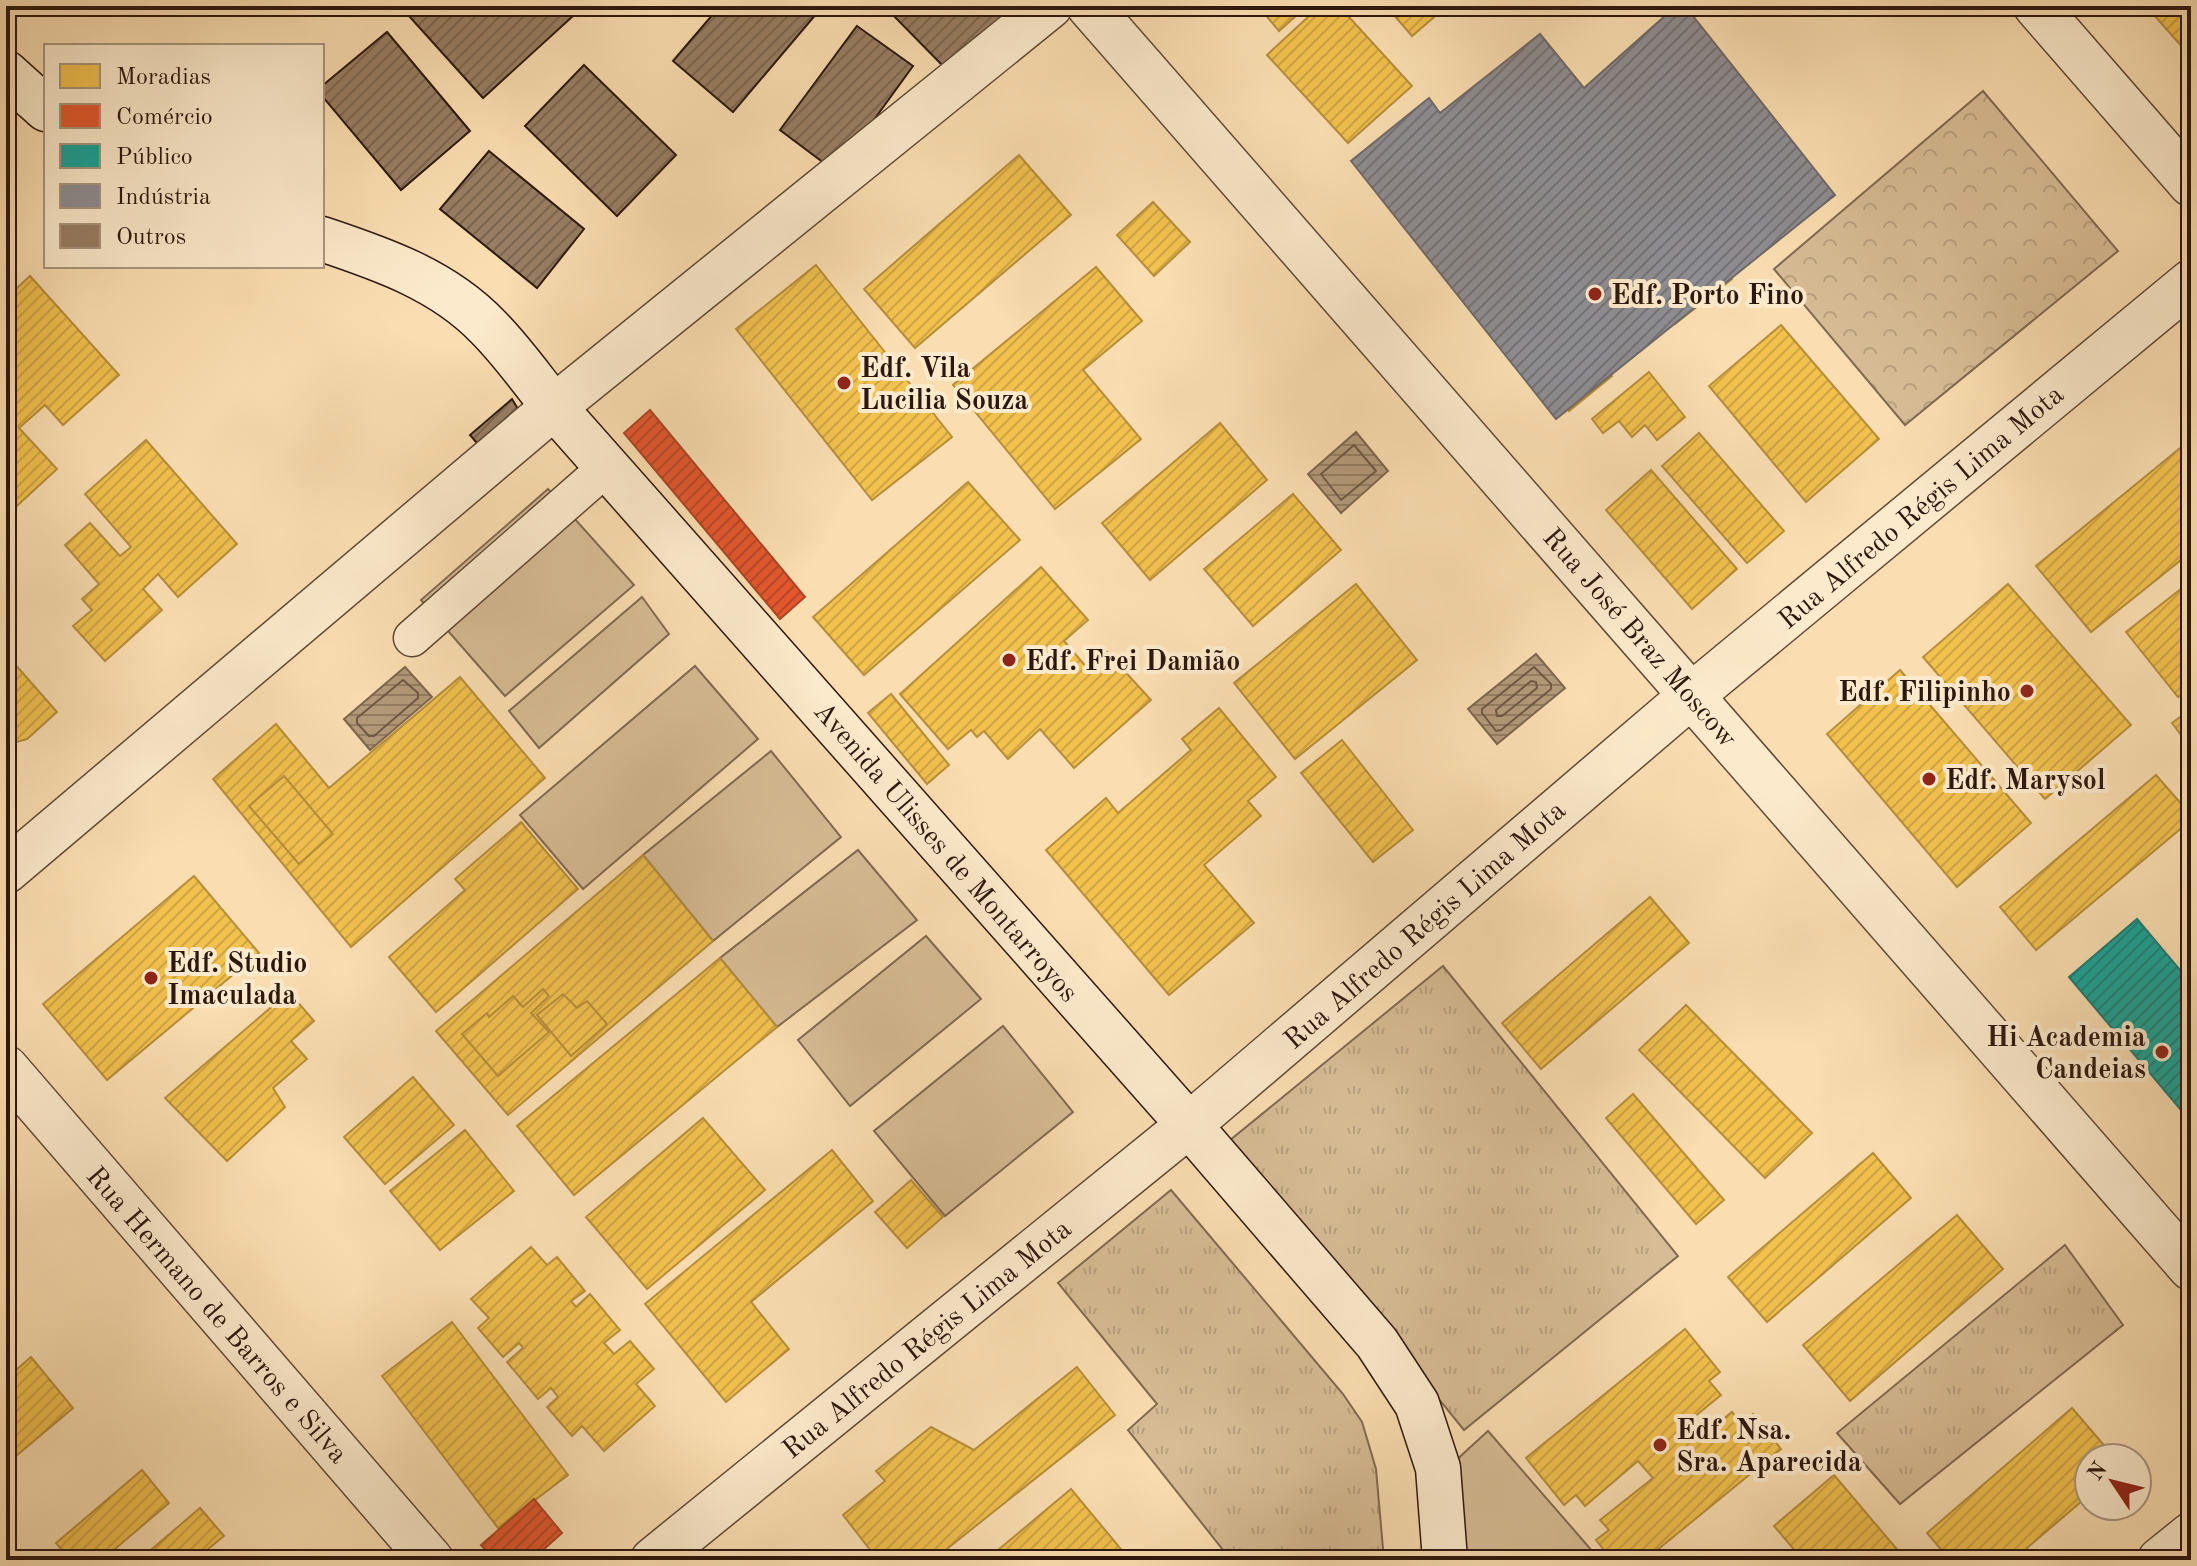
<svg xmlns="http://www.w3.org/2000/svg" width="2197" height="1566" viewBox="0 0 2197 1566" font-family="'Old Standard TT',serif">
<defs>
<pattern id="grass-tufts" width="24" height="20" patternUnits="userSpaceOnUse" patternTransform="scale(2)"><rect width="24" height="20" fill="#d7bc95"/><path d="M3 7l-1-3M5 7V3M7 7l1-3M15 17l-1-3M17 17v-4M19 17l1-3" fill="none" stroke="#b9a17f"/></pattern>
<pattern id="forest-crowns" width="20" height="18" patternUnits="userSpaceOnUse" patternTransform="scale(2)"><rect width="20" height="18" fill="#d7bc95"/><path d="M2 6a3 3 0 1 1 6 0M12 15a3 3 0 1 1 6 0" fill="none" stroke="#b9a17f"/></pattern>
<pattern id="water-rules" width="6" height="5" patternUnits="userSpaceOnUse" patternTransform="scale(2)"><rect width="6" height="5" fill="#b49a7a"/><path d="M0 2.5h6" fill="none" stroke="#937d62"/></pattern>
<pattern id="homes-hatch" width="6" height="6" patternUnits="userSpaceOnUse" patternTransform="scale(2)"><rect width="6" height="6" fill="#f2c14e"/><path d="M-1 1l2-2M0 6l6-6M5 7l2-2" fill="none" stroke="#d0a543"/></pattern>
<pattern id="shops-hatch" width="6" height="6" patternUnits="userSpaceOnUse" patternTransform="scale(2)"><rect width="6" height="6" fill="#e4572e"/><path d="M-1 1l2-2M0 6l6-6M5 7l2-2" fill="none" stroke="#b94726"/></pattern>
<pattern id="public-hatch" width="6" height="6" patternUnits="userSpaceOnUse" patternTransform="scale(2)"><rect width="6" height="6" fill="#17a398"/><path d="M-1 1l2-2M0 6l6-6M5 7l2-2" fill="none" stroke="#15847a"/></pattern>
<pattern id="industry-hatch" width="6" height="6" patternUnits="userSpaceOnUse" patternTransform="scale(2)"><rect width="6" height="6" fill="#8d8d92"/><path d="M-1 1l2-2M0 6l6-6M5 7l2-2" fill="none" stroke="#747276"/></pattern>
<pattern id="building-hatch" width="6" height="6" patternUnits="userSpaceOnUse" patternTransform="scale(2)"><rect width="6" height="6" fill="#987e63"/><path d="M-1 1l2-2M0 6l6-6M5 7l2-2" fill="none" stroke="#7c6650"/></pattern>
</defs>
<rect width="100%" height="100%" fill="#fadeb1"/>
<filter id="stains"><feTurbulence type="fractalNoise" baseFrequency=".0025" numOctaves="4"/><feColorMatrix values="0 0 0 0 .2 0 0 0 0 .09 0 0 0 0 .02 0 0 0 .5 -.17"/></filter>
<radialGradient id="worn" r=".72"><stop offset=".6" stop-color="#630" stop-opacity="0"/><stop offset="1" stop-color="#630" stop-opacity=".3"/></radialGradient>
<!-- grass -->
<g fill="url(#grass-tufts)" stroke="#826a52" stroke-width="2">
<path d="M1443,966L1678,1256L1464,1430L1229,1141Z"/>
<path d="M1171,1190L1343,1394L1362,1422L1376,1469L1384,1560H1231L1128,1430L1157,1404L1058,1283Z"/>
<path d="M2065,1245L2123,1325L1900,1504L1837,1433Z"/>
</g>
<!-- forest -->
<path fill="url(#forest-crowns)" stroke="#826a52" stroke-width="2" d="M1983,91L2118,251L1905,425L1774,269Z"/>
<!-- green -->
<g fill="#d7bc95" stroke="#826a52" stroke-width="2">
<path d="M548,489L634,585L505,696L421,600Z"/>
<path d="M642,597L669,634L539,748L509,711Z"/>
<path d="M695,666L758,739L583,889L520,815Z"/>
<path d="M771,751L841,837L713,941L643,855Z"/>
<path d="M858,850L917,920L777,1027L720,958Z"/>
<path d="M926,936L981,999L850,1106L798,1040Z"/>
<path d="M1003,1026L1073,1112L945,1216L874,1131Z"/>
<path d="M1488,1431L1600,1560H1458L1452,1464Z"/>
</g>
<!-- water -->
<g fill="url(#water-rules)" stroke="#7e664f" stroke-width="2">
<path d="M1356,432L1388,471L1341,513L1308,474Z"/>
<path d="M1536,654L1565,688L1497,744L1468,709Z"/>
<path d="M405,667L432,697L370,750L344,719Z"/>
</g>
<!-- homes -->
<g fill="url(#homes-hatch)" stroke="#b78e3b" stroke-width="2">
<path d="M1258,6H1307L1279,31Z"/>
<path d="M1320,6H1339L1412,86L1348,143L1267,55Z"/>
<path d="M1386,6H1447L1412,36Z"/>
<path d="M2146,6H2191V57Z"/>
<path d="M1629,151L1732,279L1675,324L1668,315L1650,330L1633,308L1603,333L1620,354L1604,366L1612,376L1569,411L1543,379L1557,368L1543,350L1554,342L1535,317L1523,327L1507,309L1496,317L1464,279L1511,241L1521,254L1535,243L1556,269L1589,242L1567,216L1590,198L1581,189Z"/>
<path d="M1019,155L1071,215L915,348L864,289Z"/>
<path d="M1153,202L1190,242L1154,276L1117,235Z"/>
<path d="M816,265L952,437L872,500L736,329Z"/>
<path d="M1096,267L1142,321L1083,370L1141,439L1055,509L953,385Z"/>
<path d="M30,276L119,375L63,425L45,405L19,428L57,469L6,516V298Z"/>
<path d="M1781,325L1879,439L1806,502L1709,386Z"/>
<path d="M1649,372L1685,417L1657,440L1645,425L1632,437L1619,421L1603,433L1592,419Z"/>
<path d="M1220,423L1267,480L1150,580L1102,523Z"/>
<path d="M1699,433L1784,531L1747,563L1662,466Z"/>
<path d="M2191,439V552L2091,632L2036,566Z"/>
<path d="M146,440L237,544L178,597L158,574L143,589L162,610L105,661L73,626L92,610L82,599L99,584L65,545L90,523L120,556L131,547L85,494Z"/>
<path d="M1651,470L1737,569L1692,609L1606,510Z"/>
<path d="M968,482L1020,540L864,675L813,617Z"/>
<path d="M1293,494L1341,550L1253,626L1204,569Z"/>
<path d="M1041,567L1088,620L1064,641L1088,669L1107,652L1151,700L1074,768L1040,729L1008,759L984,731L977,737L971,730L948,749L900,694Z"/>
<path d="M2191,581V687L2178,697L2126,632Z"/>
<path d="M1356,584L1417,660L1295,759L1234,683Z"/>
<path d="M2008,584L2131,725L2045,799L1923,657Z"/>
<path d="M6,654L57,712L27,739L6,745Z"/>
<path d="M1900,670L2031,823L1957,887L1827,734Z"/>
<path d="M460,677L545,778L351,947L213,779L276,724L329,788Z"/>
<path d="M891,694L949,765L927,784L868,713Z"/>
<path d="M1219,708L1276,777L1248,801L1261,816L1204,865L1254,923L1169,995L1046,850L1106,798L1118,813L1191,750L1182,739Z"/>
<path d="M2191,709V748L2172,723Z"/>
<path d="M1342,740L1413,830L1373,862L1301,773Z"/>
<path d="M2156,775L2191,815V820L2036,950L2000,907Z"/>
<path d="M284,776L333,834L299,864L249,806Z"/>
<path d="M521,822L578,889L436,1012L389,957L465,890L455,879Z"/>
<path d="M643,855L713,941L508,1115L436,1031Z"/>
<path d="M194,876L259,953L107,1080L43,1004Z"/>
<path d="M1650,897L1689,943L1541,1069L1502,1023Z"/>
<path d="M720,958L777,1027L574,1195L517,1126Z"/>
<path d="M543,989L549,996L531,1013L549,1032L498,1076L462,1034L487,1013L489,1017L513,996L523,1007Z"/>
<path d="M289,992L314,1021L291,1041L307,1059L273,1088L285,1107L227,1161L165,1098Z"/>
<path d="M563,994L577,1008L587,1001L607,1024L571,1056L537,1015Z"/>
<path d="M1686,1005L1812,1133L1765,1178L1639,1050Z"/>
<path d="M413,1077L454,1125L385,1184L344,1137Z"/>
<path d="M1633,1094L1724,1200L1696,1224L1606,1118Z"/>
<path d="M703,1118L765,1190L647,1289L586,1217Z"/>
<path d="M465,1130L514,1191L440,1250L390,1191Z"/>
<path d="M832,1150L873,1201L751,1302L789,1349L726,1402L645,1304Z"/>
<path d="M1873,1153L1911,1198L1767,1322L1728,1277Z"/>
<path d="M911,1180L943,1217L907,1248L875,1212Z"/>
<path d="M1957,1215L2003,1269L1850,1401L1803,1345Z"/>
<path d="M531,1247L547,1265L557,1257L585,1291L571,1301L576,1307L590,1294L620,1330L604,1343L614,1354L630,1341L654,1369L636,1384L655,1406L604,1451L582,1426L572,1436L547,1407L558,1397L551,1388L538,1399L507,1362L523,1348L519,1343L503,1357L478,1328L489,1318L471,1299Z"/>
<path d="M452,1322L568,1475L498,1528L382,1376Z"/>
<path d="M1685,1329L1720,1372L1709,1381L1721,1395L1683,1426L1696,1441L1732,1412L1741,1423L1753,1414L1781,1449L1645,1560H1612L1596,1540L1609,1530L1600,1520L1653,1478L1638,1461L1585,1506L1576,1495L1564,1505L1526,1458Z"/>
<path d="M31,1357L73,1408L10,1461L6,1456V1358L16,1370Z"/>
<path d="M1077,1367L1115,1415L933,1560H878L843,1515L885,1481L876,1471L931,1427L974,1450Z"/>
<path d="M2072,1408L2115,1458H2089V1495L2013,1560H1950L1927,1533Z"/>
<path d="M142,1470L169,1503L102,1560H70L56,1543Z"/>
<path d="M1834,1475L1906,1560H1803L1774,1526Z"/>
<path d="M1071,1489L1130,1560H986Z"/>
<path d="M200,1508L224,1536L195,1560H139Z"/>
</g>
<!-- shops -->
<g fill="url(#shops-hatch)" stroke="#ad4424" stroke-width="2">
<path d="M650,410L805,597L780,619L624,433Z"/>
<path d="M534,1499L562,1533L532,1560H495L481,1545Z"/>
</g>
<!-- public -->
<path fill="url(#public-hatch)" stroke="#1e796f" stroke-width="2" d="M2137,919L2191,983V1122L2069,977Z"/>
<!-- industry -->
<path fill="url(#industry-hatch)" stroke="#706a6a" stroke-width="2" d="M1676,6H1685L1835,195L1556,419L1351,161L1429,98L1440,113L1540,34L1584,88Z"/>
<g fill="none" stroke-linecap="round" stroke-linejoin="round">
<!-- shore -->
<g stroke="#705844" stroke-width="2">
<path d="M1354,445L1376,471L1341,500L1321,474Z"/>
<path d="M1534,667L1551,684V689L1501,730L1496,731L1482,713V709Z"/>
<path d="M403,680L418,693V698L374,736H369L357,723V718Z"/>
<path d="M1531,681L1536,682L1537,688L1502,716H1497L1496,710Z"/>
</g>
</g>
<!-- building -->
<g fill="url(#building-hatch)" stroke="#2d170e" stroke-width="2">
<path d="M420,6H584L483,98L409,16Z"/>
<path d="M720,6H823L733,112L673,61Z"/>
<path d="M884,6H1012L947,70Z"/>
<path d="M857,26L913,66L836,172L780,130Z"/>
<path d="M387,32L470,131L401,190L322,96V86Z"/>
<path d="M584,65L676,155L617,216L525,126Z"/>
<path d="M489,151L584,229L537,288L440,209Z"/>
<path d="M512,399L524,419L484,451L470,435Z"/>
</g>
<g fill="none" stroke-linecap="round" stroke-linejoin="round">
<!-- lane casing -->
<g stroke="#604937" stroke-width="39">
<path id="lane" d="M412,638L607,467"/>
</g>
<!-- street casing -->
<g stroke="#604937" stroke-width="47">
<g id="street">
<path d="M1089,6L2191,1268"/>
<path d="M2036,6L2191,184"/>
<path d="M6,871L554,407L1050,6"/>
<path d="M6,1068L431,1560"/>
<path d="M653,1560L1189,1125L1692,695L2191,282"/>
<path d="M2160,1560L2191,1535"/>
</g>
</g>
<!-- secondary casing -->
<g stroke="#2d170e" stroke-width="47">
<g id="secondary">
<path d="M6,73L46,109"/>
<path d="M322,239C382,259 443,280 488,327C512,351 533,381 554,407L1189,1125L1377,1343L1417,1404L1438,1468L1445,1560"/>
</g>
</g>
<!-- lane -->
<use href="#lane" stroke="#fceacc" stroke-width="36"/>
<!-- street -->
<use href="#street" stroke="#fceacc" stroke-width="44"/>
<!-- secondary -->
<use href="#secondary" stroke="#fceacc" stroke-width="44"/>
</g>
<!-- markers -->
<g fill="#8f2418" stroke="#fceacc" stroke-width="3">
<circle cx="1595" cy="294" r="8"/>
<circle cx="844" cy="383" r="8"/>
<circle cx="1009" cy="660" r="8"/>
<circle cx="2027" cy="691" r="8"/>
<circle cx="1929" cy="779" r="8"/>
<circle cx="151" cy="978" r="8"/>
<circle cx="2162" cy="1052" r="8"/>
<circle cx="1660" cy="1445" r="8"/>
</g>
<g text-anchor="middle" stroke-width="8" stroke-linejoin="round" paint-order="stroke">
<!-- poi labels -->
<g font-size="28" font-weight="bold" fill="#2d170e" stroke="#fceacc" text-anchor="start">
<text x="1611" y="304">Edf. Porto Fino</text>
<text x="860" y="377">Edf. Vila<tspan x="860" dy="32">Lucilia Souza</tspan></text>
<text x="1025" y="670">Edf. Frei Damião</text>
<text x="2011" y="701" text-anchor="end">Edf. Filipinho</text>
<text x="1945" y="789">Edf. Marysol</text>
<text x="167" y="972">Edf. Studio<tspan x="167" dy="32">Imaculada</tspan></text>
<text x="2146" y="1046" text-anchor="end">Hi Academia<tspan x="2146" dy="32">Candeias</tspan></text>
<text x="1676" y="1439">Edf. Nsa.<tspan x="1676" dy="32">Sra. Aparecida</tspan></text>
</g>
<!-- street labels -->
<g font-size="28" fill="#2d170e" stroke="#fceacc">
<text transform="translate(1920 506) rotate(-40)" y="10">Rua Alfredo Régis Lima Mota</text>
<text transform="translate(1641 637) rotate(49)" y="10">Rua José Braz Moscow</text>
<text transform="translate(947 851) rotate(49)" y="10">Avenida Ulisses de Montarroyos</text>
<text transform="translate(1424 924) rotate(-41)" y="10">Rua Alfredo Régis Lima Mota</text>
<text transform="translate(218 1314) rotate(49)" y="10">Rua Hermano de Barros e Silva</text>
<text transform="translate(926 1338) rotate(-39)" y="10">Rua Alfredo Régis Lima Mota</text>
</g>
</g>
<!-- margin -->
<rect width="2197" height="1566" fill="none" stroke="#fadeb1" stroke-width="32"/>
<rect x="8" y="8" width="2181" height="1550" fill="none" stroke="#2d170e" stroke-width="4"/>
<rect x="16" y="16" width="2165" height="1534" fill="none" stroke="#2d170e" stroke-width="2"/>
<!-- legend -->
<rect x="44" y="44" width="280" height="224" fill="#fceacc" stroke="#a99680" stroke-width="2"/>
<rect x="60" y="64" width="40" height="24" fill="#f2c14e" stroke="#a99680" stroke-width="2"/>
<text x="116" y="84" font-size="24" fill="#2d170e">Moradias</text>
<rect x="60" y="104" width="40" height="24" fill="#e4572e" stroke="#a99680" stroke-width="2"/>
<text x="116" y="124" font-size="24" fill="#2d170e">Comércio</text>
<rect x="60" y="144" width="40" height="24" fill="#17a398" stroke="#a99680" stroke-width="2"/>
<text x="116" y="164" font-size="24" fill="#2d170e">Público</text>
<rect x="60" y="184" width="40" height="24" fill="#8d8d92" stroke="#a99680" stroke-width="2"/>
<text x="116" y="204" font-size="24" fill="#2d170e">Indústria</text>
<rect x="60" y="224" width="40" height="24" fill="#987e63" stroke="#a99680" stroke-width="2"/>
<text x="116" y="244" font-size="24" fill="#2d170e">Outros</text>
<!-- north arrow -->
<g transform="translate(2113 1482) rotate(305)"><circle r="38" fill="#fceacc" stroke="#a99680" stroke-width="2"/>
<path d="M0-6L14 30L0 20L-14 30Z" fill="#8f2418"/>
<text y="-12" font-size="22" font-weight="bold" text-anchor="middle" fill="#2d170e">N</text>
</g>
<rect width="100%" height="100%" filter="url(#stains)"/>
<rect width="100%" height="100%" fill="url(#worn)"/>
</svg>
